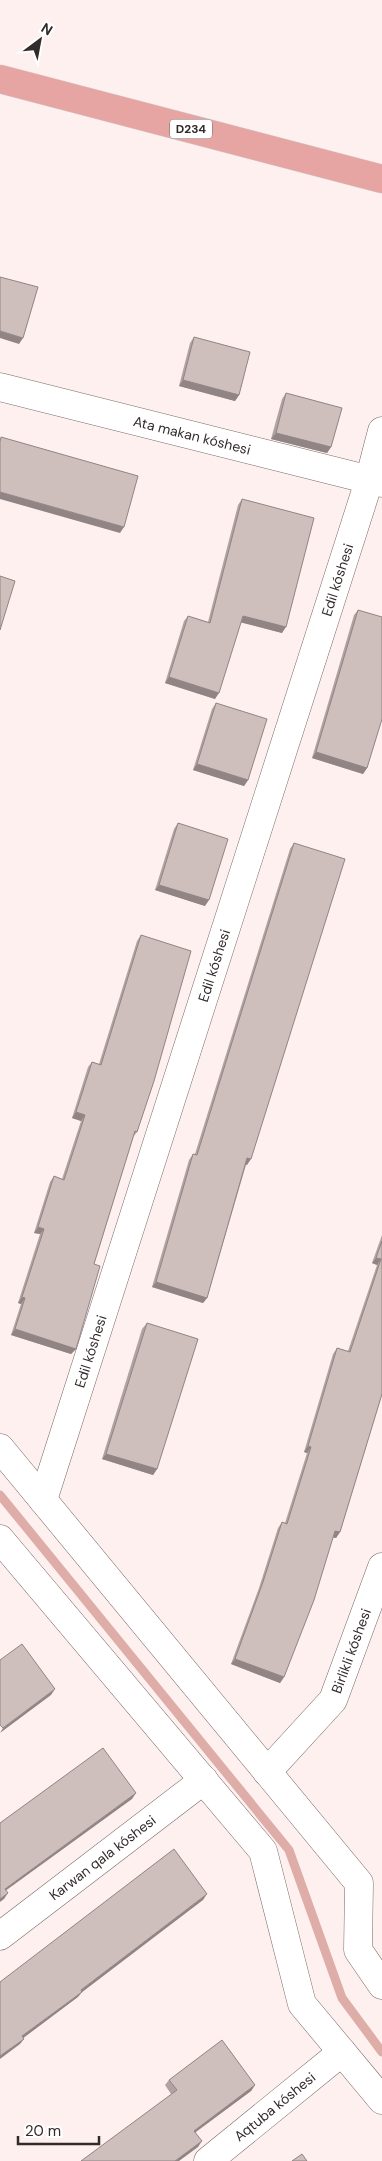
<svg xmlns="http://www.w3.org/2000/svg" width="382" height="2161" viewBox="0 0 382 2161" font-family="'DM Sans',sans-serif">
<rect width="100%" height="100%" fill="#fef0ef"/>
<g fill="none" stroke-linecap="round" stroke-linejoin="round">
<!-- stream -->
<path stroke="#deada8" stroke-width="9" d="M0,1495L289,1850L342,1998L382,2052"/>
<!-- street casing -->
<g stroke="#786a68" stroke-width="29">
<g id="street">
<path id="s1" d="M0,387L382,483"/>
<path d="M0,1448L359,1883L358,1950L382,1985"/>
<path id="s2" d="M43,1500L369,481L382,431"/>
<path d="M0,1539L263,1851L302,2004L382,2100"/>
<path id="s3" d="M267,1772L333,1700L382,1567"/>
<path id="s4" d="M0,1936L204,1780"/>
<path id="s5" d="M208,2161L342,2052"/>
</g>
</g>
<!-- primary casing -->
<g stroke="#d2d0d0" stroke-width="29">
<path id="primary" d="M0,79L382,179"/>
</g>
<!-- street -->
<use href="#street" stroke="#fff" stroke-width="28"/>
<!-- primary -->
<use href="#primary" stroke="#e6a5a2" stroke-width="28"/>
</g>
<!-- wall -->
<g fill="#b1a3a2">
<path d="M194,337L239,395L235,401L179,386L190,343Z"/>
<path d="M286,393L331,447L327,453L271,439L282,399Z"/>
<path d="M242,499L282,633L241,622L215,699L165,683L184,621L188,616L208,622L238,505Z"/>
<path d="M358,610L367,768L363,774L312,758L354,615Z"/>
<path d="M216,703L248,780L244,786L193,770L212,709Z"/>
<path d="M178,823L205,906L155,890L174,829Z"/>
<path d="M294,843L247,1165H246L207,1298L203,1303L152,1287L189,1160L193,1154H195L290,849Z"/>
<path d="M141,935L137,1132L133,1137L94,1264L76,1349L71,1354L11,1335L21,1304L18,1303L40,1234L34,1233L50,1182L54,1176L62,1179L81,1121L72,1118L88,1067L92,1062L99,1064L137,941Z"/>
<path d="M382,1235V1394L340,1532L336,1538L333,1537L284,1677L280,1683L231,1664L259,1588L278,1528L282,1522L285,1523L307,1453L304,1452L333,1354L337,1348L348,1351L377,1265L372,1263Z"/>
<path d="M147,1323L157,1469L153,1475L102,1459L142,1329Z"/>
<path d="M169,2080L255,2085L251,2091L196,2132L198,2147L171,2094L165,2085Z"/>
</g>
<!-- shaded-wall -->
<g fill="#908584">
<path d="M0,331L23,338L19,344L0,338Z"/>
<path d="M183,380L239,395L235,401L179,386Z"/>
<path d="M276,433L331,447L327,453L271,439Z"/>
<path d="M0,492L124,527L120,533L0,499Z"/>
<path d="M243,616L286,627L282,633L239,622Z"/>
<path d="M169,677L219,693L215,699L165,683Z"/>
<path d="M316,752L367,768L363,774L312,758Z"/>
<path d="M197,764L248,780L244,786L193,770Z"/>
<path d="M159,885L209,900L205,906L155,890Z"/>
<path d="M76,1112L85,1115L81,1121L72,1118Z"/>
<path d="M247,1158L251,1159L247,1165L243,1164Z"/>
<path d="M38,1227L44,1229L40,1234L34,1233Z"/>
<path d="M376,1258L381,1259L377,1265L372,1263Z"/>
<path d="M156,1282L207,1298L203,1303L152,1287Z"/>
<path d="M22,1297L25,1298L21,1304L18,1303Z"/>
<path d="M15,1329L76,1349L71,1354L11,1335Z"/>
<path d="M308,1446L311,1447L307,1453L304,1452Z"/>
<path d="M106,1454L157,1469L153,1475L102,1459Z"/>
<path d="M335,1531L340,1532L336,1538L331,1537Z"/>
<path d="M235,1659L284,1677L280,1683L231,1664Z"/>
<path d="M55,1689L51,1695L0,1733L3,1728Z"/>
<path d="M136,1793L132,1799L1,1894L5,1889Z"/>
<path d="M8,1893L4,1899L0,1902V1899Z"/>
<path d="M207,1894L203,1900L77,1996L81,1990Z"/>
<path d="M82,1992L78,1997L18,2042L22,2036Z"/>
<path d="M24,2039L20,2044L0,2059V2056Z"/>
<path d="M255,2085L251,2091L190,2136L194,2131Z"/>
<path d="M202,2141L198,2147L179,2161H175Z"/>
</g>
<!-- building -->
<g fill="#cebebc" stroke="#908584">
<path d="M0,277L38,287L23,338L0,331Z"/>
<path d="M194,337L250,352L239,395L183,380Z"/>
<path d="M286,393L342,408L331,447L276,433Z"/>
<path d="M1,437L138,476L124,527L0,492V442Z"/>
<path d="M242,499L314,518L286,627L243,616L219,693L169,677L188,616L210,623Z"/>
<path d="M0,576L15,581L0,630Z"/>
<path d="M358,610L382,617V719L367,768L316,752Z"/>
<path d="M216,703L267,719L248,780L197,764Z"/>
<path d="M178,823L228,839L209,900L159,885Z"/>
<path d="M294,843L345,859L251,1159L247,1158L207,1298L156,1282L193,1154L197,1155Z"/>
<path d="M141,935L191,951L154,1081L137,1132L135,1131L94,1264L100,1266L76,1349L15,1329L25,1298L22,1297L44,1229L38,1227L54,1176L64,1180L85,1115L76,1112L92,1062L101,1065Z"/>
<path d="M382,1241V1394L340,1532L335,1531L314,1600L284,1677L235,1659L263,1582L282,1522L287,1524L311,1447L308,1446L337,1348L350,1352L381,1259L376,1258Z"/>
<path d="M147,1323L198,1339L157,1469L106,1454Z"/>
<path d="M22,1644L55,1689L3,1728L0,1725V1660Z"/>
<path d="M103,1748L136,1793L5,1889L8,1893L0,1899V1823Z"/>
<path d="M174,1849L207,1894L81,1990L82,1992L22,2036L24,2039L0,2056V1982Z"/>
<path d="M222,2040L255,2085L194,2131L202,2141L175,2161H81L177,2090L169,2080Z"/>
<path d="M302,2154L307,2161H292Z"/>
</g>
<g text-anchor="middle" stroke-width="4" stroke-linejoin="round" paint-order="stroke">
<!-- shield labels -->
<rect fill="#fff" stroke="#6f6b6a" stroke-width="1" x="170" y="119.5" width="42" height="19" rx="4"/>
<g font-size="12" font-weight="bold" fill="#312b2a">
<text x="191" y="133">D234</text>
</g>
<!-- street labels -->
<g font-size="14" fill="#312b2a" stroke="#fff">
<text dy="5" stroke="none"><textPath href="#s1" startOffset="198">Ata makan kóshesi</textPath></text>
<text dy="5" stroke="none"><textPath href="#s2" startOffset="966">Edil kóshesi</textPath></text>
<text dy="5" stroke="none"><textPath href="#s2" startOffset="561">Edil kóshesi</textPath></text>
<text dy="5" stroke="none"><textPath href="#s2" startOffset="156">Edil kóshesi</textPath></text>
<text dy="5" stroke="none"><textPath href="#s3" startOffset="150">Birlikli kóshesi</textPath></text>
<text dy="5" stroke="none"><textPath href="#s4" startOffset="129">Karwan qala kóshesi</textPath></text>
<text dy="5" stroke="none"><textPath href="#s5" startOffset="86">Aqtuba kóshesi</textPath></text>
</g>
</g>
<!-- north arrow -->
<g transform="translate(40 40) rotate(32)" stroke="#ffffff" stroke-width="4" paint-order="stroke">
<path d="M0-4L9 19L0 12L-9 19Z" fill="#312b2a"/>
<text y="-8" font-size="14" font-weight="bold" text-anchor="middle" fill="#312b2a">N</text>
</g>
<!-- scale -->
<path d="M18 2136v8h81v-8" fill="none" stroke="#312b2a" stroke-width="2.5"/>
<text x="25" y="2136" font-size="15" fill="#312b2a" stroke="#ffffff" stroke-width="4" paint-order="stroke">20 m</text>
</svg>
